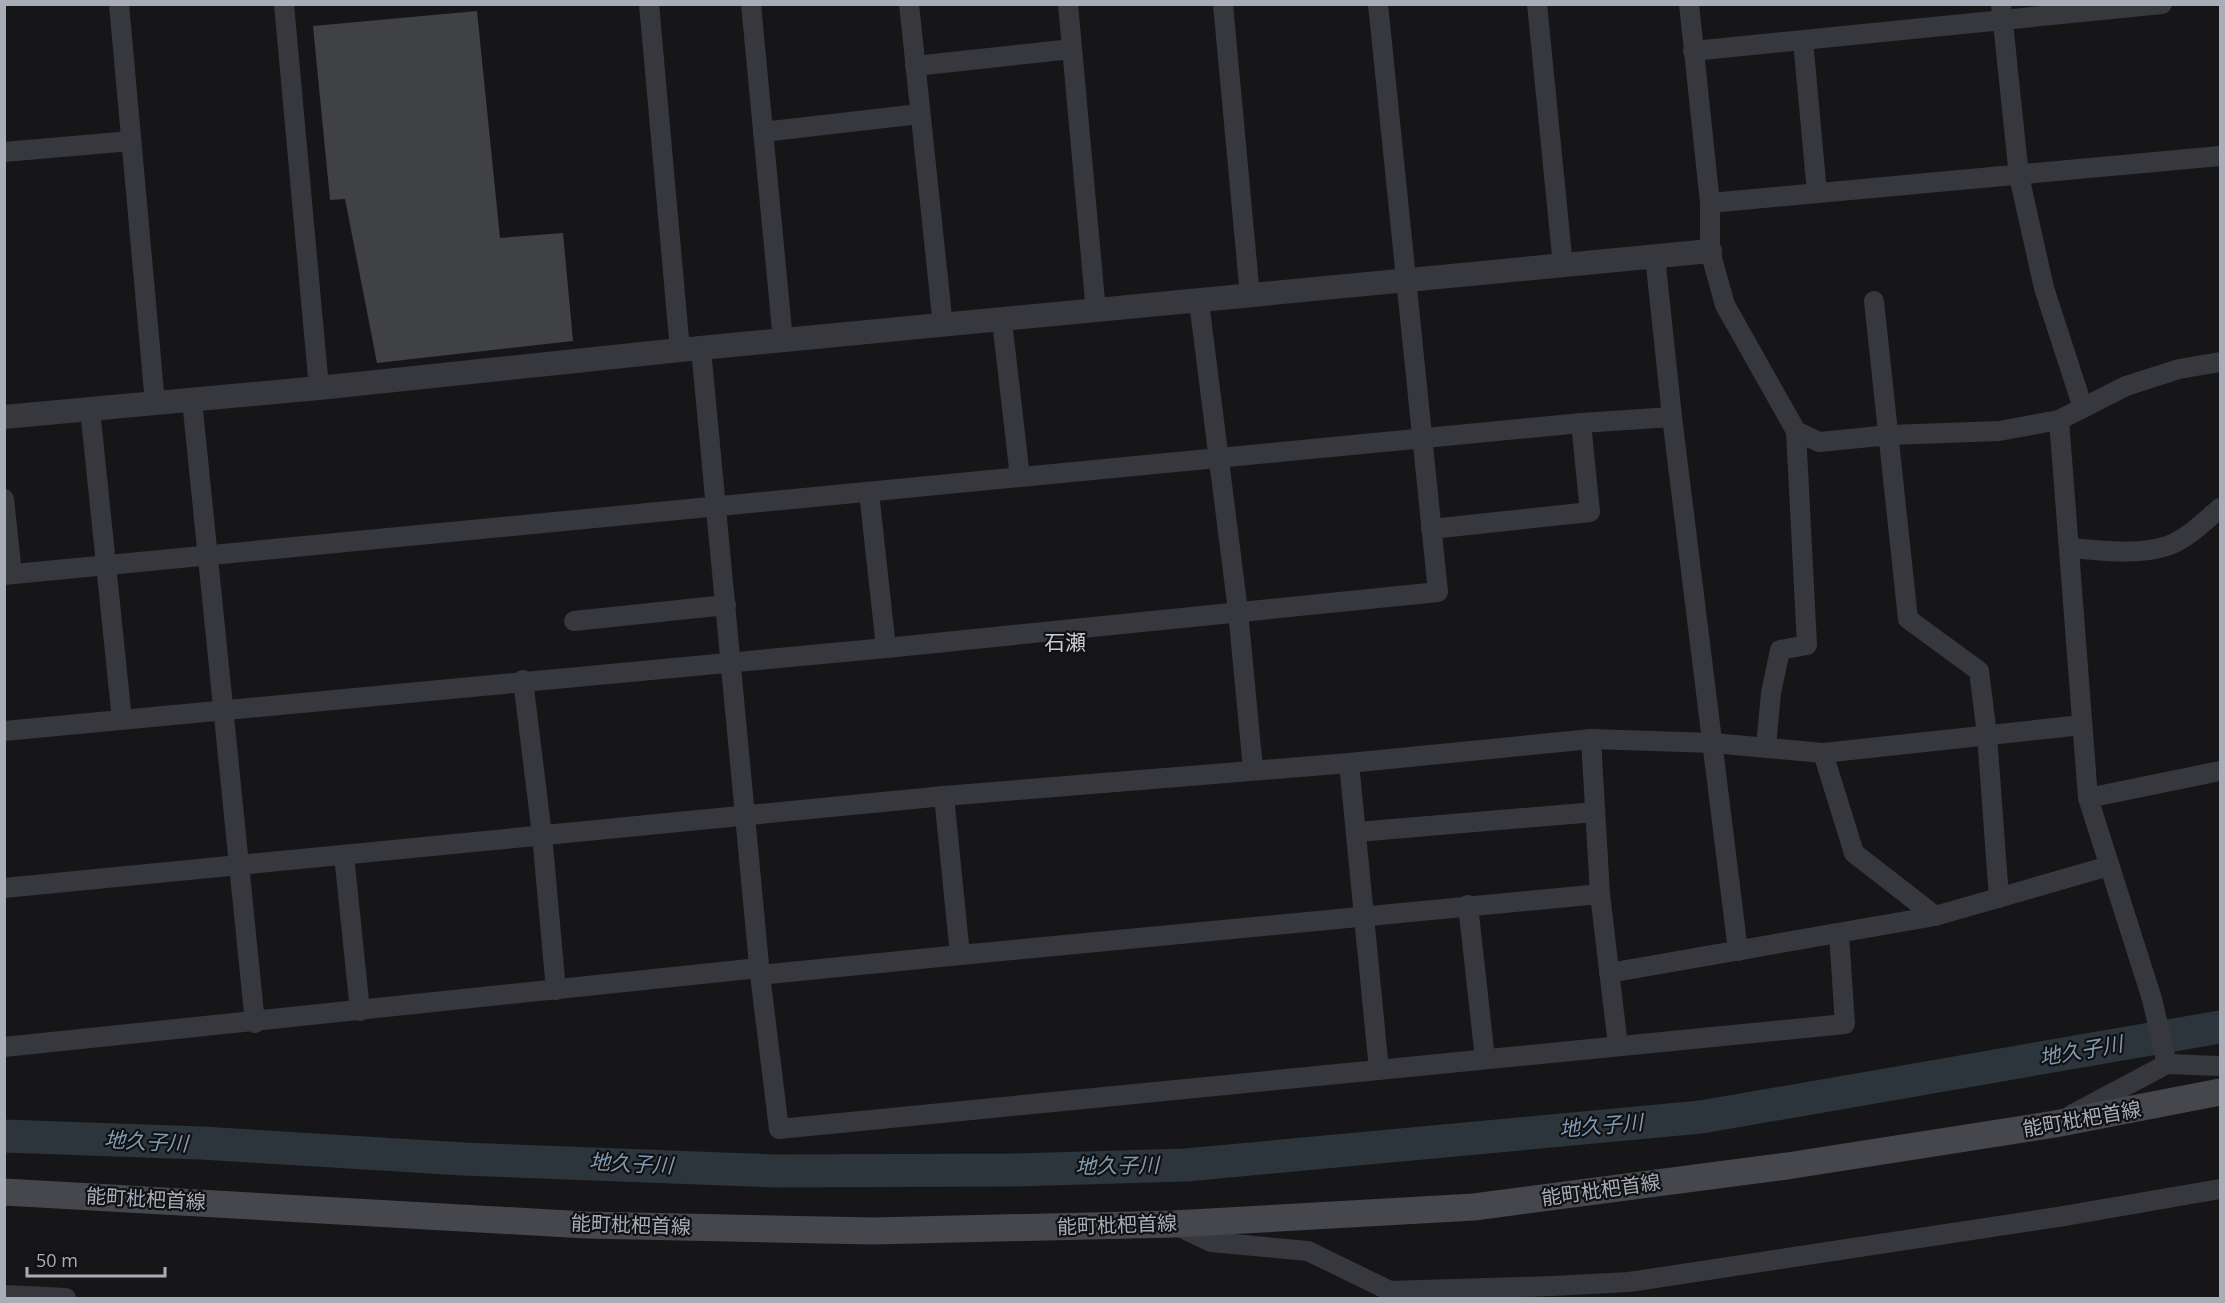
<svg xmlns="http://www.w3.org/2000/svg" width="2225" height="1303" viewBox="0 0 2225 1303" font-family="'Open Sans','Noto Sans JP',sans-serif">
<rect width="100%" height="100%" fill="#161618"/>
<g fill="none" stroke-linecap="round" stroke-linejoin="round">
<!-- river -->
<path stroke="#2c353c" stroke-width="33" d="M4,1136L201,1143L464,1159L778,1171L1014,1170L1186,1165L1701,1117L2220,1027"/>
</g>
<!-- building -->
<path fill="#404145" d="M477,11L500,238L563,233L573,341L377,363L345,199L330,200L313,26Z"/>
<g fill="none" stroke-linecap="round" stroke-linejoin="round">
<!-- minor -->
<g stroke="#37383d" stroke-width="20">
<path d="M119,4L155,403"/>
<path d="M284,4L319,388"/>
<path d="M649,4L680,350"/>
<path d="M751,4L783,341"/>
<path d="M909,4L943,326"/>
<path d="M1068,4L1096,312"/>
<path d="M1223,4L1250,296"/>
<path d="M1537,4L1563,266"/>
<path d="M1689,4L1710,203V251L1725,305L1796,431L1819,442L1890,435L1999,431L2059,420L2126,386L2179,369L2220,362"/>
<path d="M2001,4L2019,176L2044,288L2083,408"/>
<path d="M1803,40L1817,193"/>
<path d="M1693,51L2162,4"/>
<path d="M915,66L1072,49"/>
<path d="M763,132L919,114"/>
<path d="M4,152L131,141"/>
<path d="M1710,203L2220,156"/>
<path d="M1655,256L1672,417L1738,951"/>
<path d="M1874,301L1908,619L1979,671L1987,735L1999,898"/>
<path d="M1199,302L1238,611L1253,769"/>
<path d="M1002,321L1020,477"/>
<path d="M701,349L760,975L779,1129L1845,1024L1839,934"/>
<path d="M192,400L255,1023"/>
<path d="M90,409L122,720"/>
<path d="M2059,420L2088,798L2152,999L2167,1064"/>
<path d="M4,499L12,574"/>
<path d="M1431,529L1590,512L1581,423"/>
<path d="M2069,548C2101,550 2135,556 2167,546C2187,539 2205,521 2220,508"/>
<path d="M4,575L1581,423L1672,417"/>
<path d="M574,621L726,605"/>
<path d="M886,648L1438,592L1378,4"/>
<path d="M523,680L542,835L556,990"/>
<path d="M4,731L886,648L869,492"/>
<path d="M1591,739L1600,894L1618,1046"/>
<path d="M1766,747L1771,693L1780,650L1807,645L1796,431"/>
<path d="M1823,753L1854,853L1935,916"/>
<path d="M1349,763L1379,1070"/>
<path d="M2088,798L2220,771"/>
<path d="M1357,832L1595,812"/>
<path d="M344,855L360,1011"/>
<path d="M4,888L944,796L1349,763L1591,739L1713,743L1823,753L2082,725"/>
<path d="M1468,905L1485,1059"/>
<path d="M960,955L1600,894"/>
<path d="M1609,973L1935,916L2109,866"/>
<path d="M760,975L960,955L944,796"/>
<path d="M4,1047L759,968"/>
<path d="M2071,1115L2167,1064L2220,1066"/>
<path d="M1175,1225L1211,1242L1308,1251L1390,1291L1553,1286L1629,1282L2058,1217L2220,1189"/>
<path d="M4,1295L66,1298"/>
</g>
<!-- tertiary -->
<path stroke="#37383d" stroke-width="24" d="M4,417L319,388L680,350L1710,251"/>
<!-- secondary -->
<path stroke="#45474d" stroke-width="27" d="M4,1192L586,1225L873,1231L1173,1224L1474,1207L1787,1166L2055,1124L2220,1092"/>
</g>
<g text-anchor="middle" stroke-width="4.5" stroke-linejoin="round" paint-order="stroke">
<!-- street labels -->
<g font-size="20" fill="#a8adb8" stroke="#111113">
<text transform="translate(2082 1119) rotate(-10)" y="7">能町枇杷首線</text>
<text transform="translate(1601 1190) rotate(-8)" y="7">能町枇杷首線</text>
<text transform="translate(146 1199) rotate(3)" y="7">能町枇杷首線</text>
<text transform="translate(631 1225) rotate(2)" y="7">能町枇杷首線</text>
<text transform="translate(1117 1225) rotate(-2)" y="7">能町枇杷首線</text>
</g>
<!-- neighbourhood labels -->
<g font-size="21" fill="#c9ccd4" stroke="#111113">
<text x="1065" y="650">石瀬</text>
</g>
<!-- water labels -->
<g font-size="21" font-style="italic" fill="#7f9bb3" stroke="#111113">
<text transform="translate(2081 1051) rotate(-10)" y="7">地久子川</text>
<text transform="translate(1601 1126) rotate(-5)" y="7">地久子川</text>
<text transform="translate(146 1142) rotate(3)" y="7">地久子川</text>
<text transform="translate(631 1164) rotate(3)" y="7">地久子川</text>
<text transform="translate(1117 1166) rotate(-1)" y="7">地久子川</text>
</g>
</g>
<!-- border -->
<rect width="2225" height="1303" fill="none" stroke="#a8adb8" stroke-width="12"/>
<!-- scale -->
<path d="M27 1267v9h138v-9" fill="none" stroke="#a8adb8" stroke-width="3"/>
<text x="36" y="1267" font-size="18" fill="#a8adb8" stroke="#111113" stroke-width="4.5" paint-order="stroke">50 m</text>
</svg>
